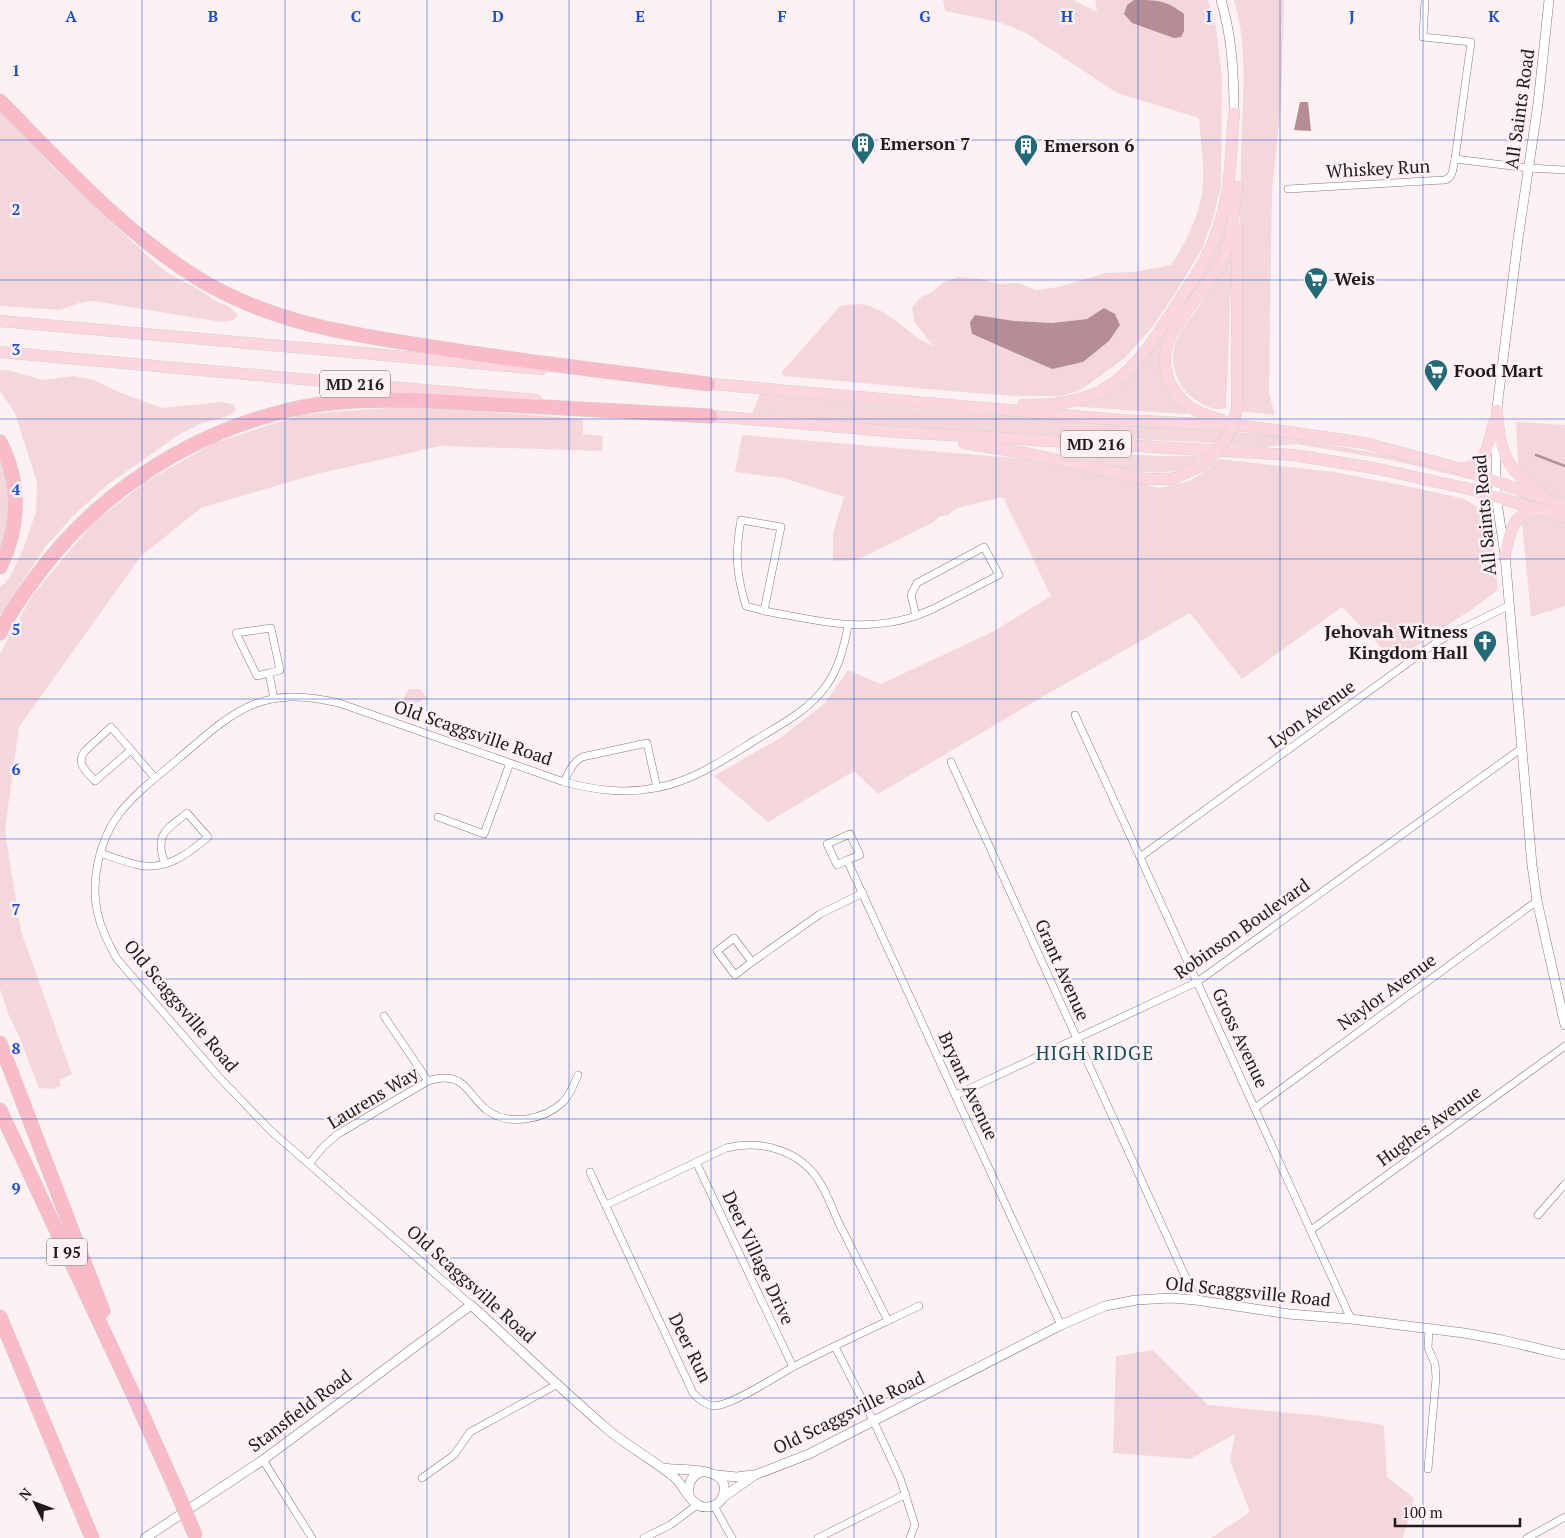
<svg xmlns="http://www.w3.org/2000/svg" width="1565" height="1538" viewBox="0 0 1565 1538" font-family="'PT Serif',serif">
<rect width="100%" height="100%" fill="#fdf1f4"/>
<!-- green -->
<g fill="#f4d7dd" fill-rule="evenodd">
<path d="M943,0H1073L1097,12L1095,0H1207L1209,3L1216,28L1222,78L1221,186L1213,218L1202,249L1176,292L1153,326L1125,358L1079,391L1061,396H1015L961,392L784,376L781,373L840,306C846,305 853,304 859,304C888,306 907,336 933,346L914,321L912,307L921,297L932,292L944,282L959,277L981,279L999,284L1018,283L1036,290L1058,287L1106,273L1134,272L1171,265C1187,241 1203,209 1203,180C1204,159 1200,138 1199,118L1117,93L1026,33L999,22L945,11ZM1104,308L1052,369L973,335L1014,321L1052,323L1087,319Z"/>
<path d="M1234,0H1284L1281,105L1272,191L1269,393L1275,415L1241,411C1241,326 1239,240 1241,154C1242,103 1249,50 1234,0Z"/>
<path d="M0,111L55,169L153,261L169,274L193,286L216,301L228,306L238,315L234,320L222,322L93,301L79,303L60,310L0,306Z"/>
<path d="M1229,215L1219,259L1161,357L1190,412L1185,414L1081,407L1077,405C1105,392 1120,386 1142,364Z"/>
<path d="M1230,258L1232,259L1226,408C1214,412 1200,404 1191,396C1184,391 1181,386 1178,378C1162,345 1188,323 1205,297C1214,284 1222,271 1230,258Z"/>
<path d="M0,370H8L43,380L74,376L94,380L119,392L162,408L221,402L233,404L236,410L231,415L200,424L180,434L107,485L75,514L46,546L0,615V587L5,583L12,573L23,549L36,512L37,483L15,413L0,391Z"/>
<path d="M760,394L944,411L1275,435L1376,453L1415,461L1470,477V479L1391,460L1296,444L1262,447L1195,442L995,433L874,425L752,413Z"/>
<path d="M398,407C459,408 521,415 583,419V434L603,436L602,451L440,446L313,475L201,508L141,556L19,727L5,831L21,931L72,1074L60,1080V1086L54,1089L39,1088L19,1036L9,1016L0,989V654L32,596L92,524L147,481L214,443L304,414Z"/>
<path d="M1516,422L1565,425V606L1531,617L1520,503Z"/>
<path d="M742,435L1026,459L1160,488L1189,481L1209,469L1218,459L1334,472L1411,487L1465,499L1486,513L1494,552L1498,590L1472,609L1394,661L1342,607L1242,679L1190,613L1042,697L878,794L854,771L768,822L714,776L782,737L825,703L848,670L881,684L994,631L1051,596L1003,497L957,508L948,515L940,516L932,523L857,560L833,561V533L844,497L783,478L735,472Z"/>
<path d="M1066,453C1112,453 1157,457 1203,456C1199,459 1195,463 1190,465C1156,483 1104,464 1069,456Z"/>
<path d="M0,456L8,479V533L0,549Z"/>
<path d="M409,689H420L427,698L411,706L405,705L403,699Z"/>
<path d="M1153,1350L1208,1405L1322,1416L1384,1425L1387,1477L1414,1498L1403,1538H1211L1250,1512L1230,1461L1235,1434L1190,1459L1113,1453L1116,1356Z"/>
</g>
<!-- water -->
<g fill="#b58d95">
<path d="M1134,0C1157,0 1166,0 1184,14V31L1181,37L1174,38L1132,23L1124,14L1127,5Z"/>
<path d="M1300,102H1308L1311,131L1294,130Z"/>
<path d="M1104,308L1115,314L1120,325L1109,341L1083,362L1052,369L972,334L970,322L975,315L1014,321L1052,323L1087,319Z"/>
</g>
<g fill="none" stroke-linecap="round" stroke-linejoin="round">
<!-- stream -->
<path stroke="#b58d95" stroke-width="2.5" d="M1536,455L1565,466"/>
<!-- minor casing -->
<g stroke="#87767a" stroke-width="8">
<g id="minor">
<path d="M1455,159L1528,168L1565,170"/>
<path d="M1288,189L1444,180C1453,179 1453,168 1455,159L1471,42L1423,37L1425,0"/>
<path d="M764,611L746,606C736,574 735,552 741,520L781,527L764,611C817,620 862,634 916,616L911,595L917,583L984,547L999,575L933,609L916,616"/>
<path d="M269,673L257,676L236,633L271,628L280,670L269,673L274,699"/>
<path d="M1075,715L1351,1319"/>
<path d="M131,750L111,727L85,751C75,763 87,772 95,781L131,750L155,778"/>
<path d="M951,762L1196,1300"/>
<path d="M564,782C569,772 572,763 582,757L647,743L657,788"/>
<path d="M438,817L484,834L510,763"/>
<path d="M100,853C112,857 125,862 138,865C166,871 188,854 208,837L187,813C166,830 154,834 165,864"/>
<path d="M1140,857L1434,644L1451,634L1508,606"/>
<path d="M847,860L837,865L827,844L850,834L860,855L847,860L1061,1325"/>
<path d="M752,962L735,975L717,951L734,938L752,962L820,914L863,893"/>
<path d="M384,1016L428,1081"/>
<path d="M956,1095L1197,982L1522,748"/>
<path d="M1255,1108L1537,901"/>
<path d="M696,1162L793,1367"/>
<path d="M309,1164L324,1146L338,1134L428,1081C437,1078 448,1076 458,1081C470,1088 476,1103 488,1111C510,1126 544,1120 563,1102C570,1095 574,1084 578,1075"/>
<path d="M590,1172L693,1393C701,1401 708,1408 720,1405C740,1400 772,1379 791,1368C833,1346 877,1326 919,1306"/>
<path d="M606,1205L726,1148C763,1139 803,1151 822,1186C830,1200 835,1217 843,1231C858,1261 873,1291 888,1321"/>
<path d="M1538,1215L1565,1184"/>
<path d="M1311,1230L1565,1046"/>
<path d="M471,1305L271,1131L219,1077L117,959C98,926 90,900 98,862C102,844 108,828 119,814C135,793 158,776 177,760C234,711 260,684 339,703L564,782C595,790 624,794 655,788C692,782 725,759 757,739C782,724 809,710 826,686C839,668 844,647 848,626"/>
<path d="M835,1347L873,1420L900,1478L915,1525L910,1538"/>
<path d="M263,1460L312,1538"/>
<path d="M1428,1469L1436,1378L1435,1364L1428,1348L1429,1329"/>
<path d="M422,1478L454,1455L470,1432L558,1384"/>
<path d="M714,1506L732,1538"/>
<path d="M644,1538L670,1525L697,1505"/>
<path d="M818,1538L906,1494"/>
<path d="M1527,1538L1565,1517"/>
</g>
</g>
<!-- tertiary casing -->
<g stroke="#87767a" stroke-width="10">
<g id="tertiary">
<path d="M1221,0C1232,37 1234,74 1234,113"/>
<path d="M1496,416L1518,239L1538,104L1549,0"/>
<path d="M1496,432V496L1505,555L1532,865L1537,901L1565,1025"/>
<path d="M717,1475L737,1477L752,1475"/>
<path d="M689,1495C688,1485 690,1476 701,1472"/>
<path d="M722,1498L755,1475L809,1454L1061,1325L1105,1306L1136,1300L1171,1298L1196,1300L1289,1314L1351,1319L1464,1333L1502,1340L1565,1355"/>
<path d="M145,1538L263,1460L471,1305C516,1346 560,1388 606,1428C627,1446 652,1459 674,1477C683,1484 687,1499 698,1505C705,1509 716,1507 721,1500C724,1495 725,1491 724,1485C719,1466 679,1471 663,1468"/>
</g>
</g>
<!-- primary casing -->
<g stroke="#d3d1d2" stroke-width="12">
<g id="primary">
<path d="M0,321L542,369"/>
<path d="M0,352L536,400"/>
<path d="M700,383L1120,420L1246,426L1365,443L1461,469L1565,506"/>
<path d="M1023,405C1109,407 1134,372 1176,306C1194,279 1211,254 1220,222C1231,188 1231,149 1234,113"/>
<path d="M1237,407V227"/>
<path d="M1497,410C1499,452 1506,471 1543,494"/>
<path d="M701,415L898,432L1293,455L1374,468L1469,489L1565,517"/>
<path d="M1222,420C1199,414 1183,407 1171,385C1147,339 1200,301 1220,265C1233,242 1233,213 1237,187"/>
<path d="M964,443L1030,454L1144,479H1172L1203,465"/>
<path d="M1461,469C1488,466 1488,444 1494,422"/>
<path d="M1505,555C1508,540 1511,520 1526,513C1530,511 1537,511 1541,510"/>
</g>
</g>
<!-- motorway casing -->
<g stroke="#d3d1d2" stroke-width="15">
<g id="motorway">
<path d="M0,101C62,164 128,237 204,282C276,324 351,334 432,347C523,362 616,372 708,384"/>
<path d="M0,442C21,483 20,527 0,567"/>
<path d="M0,633C9,613 22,596 35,578C96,494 188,434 289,410C330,400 372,400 414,400L710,416"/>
<path d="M0,1043L103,1311"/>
<path d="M0,1110L133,1394L177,1492"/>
<path d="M0,1317L92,1538"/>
</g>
</g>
<!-- minor -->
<use href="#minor" stroke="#fff" stroke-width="7"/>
<!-- tertiary -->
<use href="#tertiary" stroke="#fff" stroke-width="9"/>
<!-- primary -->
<use href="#primary" stroke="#fcd6df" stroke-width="11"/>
<!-- motorway -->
<use href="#motorway" stroke="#fabbc9" stroke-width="14"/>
<!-- primary-bridge casing -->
<g stroke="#d3d1d2" stroke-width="12" stroke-linecap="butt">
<path id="primary-bridge" d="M1203,465C1222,448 1233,432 1237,407"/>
</g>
<!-- motorway-bridge casing -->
<g stroke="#d3d1d2" stroke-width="15" stroke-linecap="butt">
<path id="motorway-bridge" d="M177,1492L195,1535"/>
</g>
<!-- primary-bridge -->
<use href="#primary-bridge" stroke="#fcd6df" stroke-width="11"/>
<!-- motorway-bridge -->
<use href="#motorway-bridge" stroke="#fabbc9" stroke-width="14"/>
</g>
<!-- grid -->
<path fill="none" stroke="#1d4ed8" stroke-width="1" stroke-opacity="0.55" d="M142,0V1538M285,0V1538M427,0V1538M569,0V1538M711,0V1538M854,0V1538M996,0V1538M1138,0V1538M1280,0V1538M1423,0V1538M0,140H1565M0,280H1565M0,419H1565M0,559H1565M0,699H1565M0,839H1565M0,979H1565M0,1119H1565M0,1258H1565M0,1398H1565"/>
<!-- icons -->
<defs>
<g id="building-pin" transform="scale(1.25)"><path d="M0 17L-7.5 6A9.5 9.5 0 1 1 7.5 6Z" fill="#236a78" stroke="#fdf1f4"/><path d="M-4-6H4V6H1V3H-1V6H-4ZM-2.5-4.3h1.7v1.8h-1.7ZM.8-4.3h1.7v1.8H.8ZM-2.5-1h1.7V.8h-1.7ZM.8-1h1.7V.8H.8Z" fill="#fff"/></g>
<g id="supermarket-pin" transform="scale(1.25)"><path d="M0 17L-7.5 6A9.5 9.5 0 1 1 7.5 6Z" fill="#236a78" stroke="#fdf1f4"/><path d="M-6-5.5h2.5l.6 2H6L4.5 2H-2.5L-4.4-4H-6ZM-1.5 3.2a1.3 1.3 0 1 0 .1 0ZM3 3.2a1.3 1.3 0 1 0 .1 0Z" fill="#fff"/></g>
<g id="church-pin" transform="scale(1.25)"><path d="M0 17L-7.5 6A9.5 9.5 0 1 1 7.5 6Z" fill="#236a78" stroke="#fdf1f4"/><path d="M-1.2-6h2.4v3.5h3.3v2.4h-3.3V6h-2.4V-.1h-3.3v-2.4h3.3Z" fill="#fff"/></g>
</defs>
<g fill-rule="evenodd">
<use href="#building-pin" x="863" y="144"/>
<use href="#building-pin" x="1026" y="146"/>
<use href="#supermarket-pin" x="1316" y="279"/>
<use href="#supermarket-pin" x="1436" y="371"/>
<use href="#church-pin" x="1485" y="642"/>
</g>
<g text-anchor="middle" stroke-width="5" stroke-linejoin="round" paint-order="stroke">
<!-- shield labels -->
<g fill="#fdf1f4" stroke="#635a5d" stroke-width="1">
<rect x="320" y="370.5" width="70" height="27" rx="4"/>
<rect x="1061" y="430.5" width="70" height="27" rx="4"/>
<rect x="47" y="1238.5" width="40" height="27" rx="4"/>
</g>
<g font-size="16" font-weight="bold" fill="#211a1c">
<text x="355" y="390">MD 216</text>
<text x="1096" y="450">MD 216</text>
<text x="67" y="1258">I 95</text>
</g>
<!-- street labels -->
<g font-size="18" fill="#211a1c" stroke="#fdf1f4">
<text transform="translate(1520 109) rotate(-82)" y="6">All Saints Road</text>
<text transform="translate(1378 169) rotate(-3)" y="6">Whiskey Run</text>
<text transform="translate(1485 515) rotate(-95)" y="6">All Saints Road</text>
<text transform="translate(1312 714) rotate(-36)" y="6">Lyon Avenue</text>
<text transform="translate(473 733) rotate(19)" y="6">Old Scaggsville Road</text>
<text transform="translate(1242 929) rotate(-35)" y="6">Robinson Boulevard</text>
<text transform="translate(1062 970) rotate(66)" y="6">Grant Avenue</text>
<text transform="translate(1387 992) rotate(-36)" y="6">Naylor Avenue</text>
<text transform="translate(181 1006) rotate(50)" y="6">Old Scaggsville Road</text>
<text transform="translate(1240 1038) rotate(65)" y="6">Gross Avenue</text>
<text transform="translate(968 1086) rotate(65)" y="6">Bryant Avenue</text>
<text transform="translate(373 1098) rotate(-31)" y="6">Laurens Way</text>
<text transform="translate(1429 1126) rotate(-36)" y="6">Hughes Avenue</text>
<text transform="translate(758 1258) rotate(65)" y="6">Deer Village Drive</text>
<text transform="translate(471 1284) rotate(42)" y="6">Old Scaggsville Road</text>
<text transform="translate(1248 1292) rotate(6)" y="6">Old Scaggsville Road</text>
<text transform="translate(690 1348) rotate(64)" y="6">Deer Run</text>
<text transform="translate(300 1411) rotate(-37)" y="6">Stansfield Road</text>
<text transform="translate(849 1413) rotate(-26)" y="6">Old Scaggsville Road</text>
</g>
<!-- poi labels -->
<g font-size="18" font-weight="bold" fill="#211a1c" stroke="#fdf1f4" text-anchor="start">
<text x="880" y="150">Emerson 7</text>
<text x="1044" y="152">Emerson 6</text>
<text x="1334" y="285">Weis</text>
<text x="1454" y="377">Food Mart</text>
<text x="1468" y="638" text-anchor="end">Jehovah Witness<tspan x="1468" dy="21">Kingdom Hall</tspan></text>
</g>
<!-- neighbourhood labels -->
<g font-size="19" letter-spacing="1" fill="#144d59" stroke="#fdf1f4">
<text x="1095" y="1060">HIGH RIDGE</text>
</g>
</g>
<g font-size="16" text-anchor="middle" font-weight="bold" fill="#1d4ed8" stroke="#fdf1f4" stroke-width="5" stroke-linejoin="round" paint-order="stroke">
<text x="71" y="22">A</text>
<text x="213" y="22">B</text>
<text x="356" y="22">C</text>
<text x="498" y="22">D</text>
<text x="640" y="22">E</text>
<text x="782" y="22">F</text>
<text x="925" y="22">G</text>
<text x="1067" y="22">H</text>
<text x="1209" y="22">I</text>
<text x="1352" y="22">J</text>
<text x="1494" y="22">K</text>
<text x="16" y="76">1</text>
<text x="16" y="215">2</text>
<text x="16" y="355">3</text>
<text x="16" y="495">4</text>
<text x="16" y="635">5</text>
<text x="16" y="775">6</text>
<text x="16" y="915">7</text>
<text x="16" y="1054">8</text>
<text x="16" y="1194">9</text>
</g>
<!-- north arrow -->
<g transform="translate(35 1503) rotate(312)" stroke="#fdf1f4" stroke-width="4" paint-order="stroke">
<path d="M0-4L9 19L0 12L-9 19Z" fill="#211a1c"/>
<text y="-8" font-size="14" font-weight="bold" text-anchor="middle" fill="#211a1c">N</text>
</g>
<!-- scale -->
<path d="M1395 1518v8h125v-8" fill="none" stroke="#211a1c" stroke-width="2.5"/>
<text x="1402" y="1518" font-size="15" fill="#211a1c" stroke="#fdf1f4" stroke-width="4" paint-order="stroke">100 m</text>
</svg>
